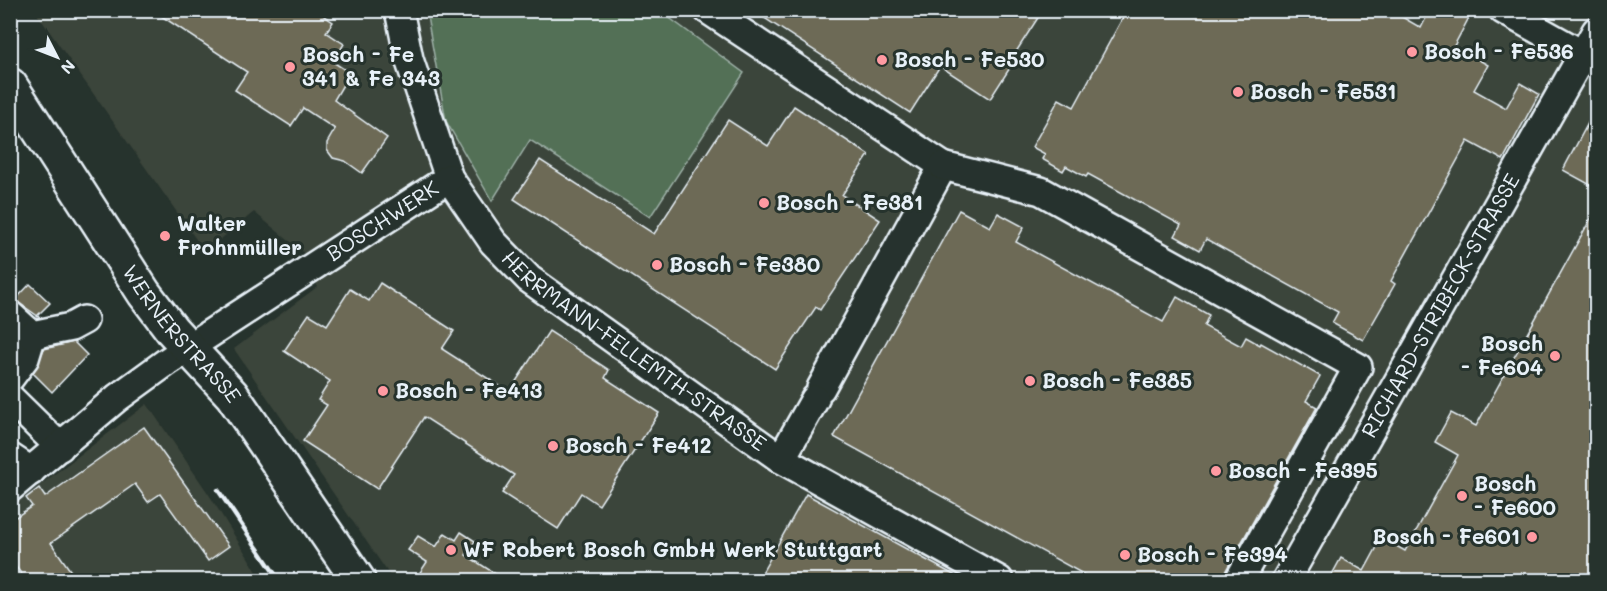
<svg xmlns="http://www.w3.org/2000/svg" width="1607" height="591" viewBox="0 0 1607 591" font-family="Mali,sans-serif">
<rect width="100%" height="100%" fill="#26332d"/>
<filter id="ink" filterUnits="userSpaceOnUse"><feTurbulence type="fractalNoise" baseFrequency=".0167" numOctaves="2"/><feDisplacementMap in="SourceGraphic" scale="12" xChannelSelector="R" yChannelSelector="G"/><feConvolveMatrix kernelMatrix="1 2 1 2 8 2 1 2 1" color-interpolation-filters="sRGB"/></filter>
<g filter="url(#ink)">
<!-- built -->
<g fill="#3b443a">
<path d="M35,11H1596V580H393L234,349L317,287V264L254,212L205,252Z"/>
<path d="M147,404L208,493L262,580H14L11,575V507Z"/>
</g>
<!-- green -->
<path fill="#526f56" stroke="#9db0a7" stroke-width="1.5" d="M426,11H660L744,73L650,217L530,140L492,201L446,121Z"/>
<!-- building -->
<g fill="#6d6b57" stroke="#e8f1f8" stroke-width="1.5">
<path d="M152,10H315L333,22L326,32L344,44L333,62L350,73L334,100L387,138L362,173L345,161L333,158L327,150V143L335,129L303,108L291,126L235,90L247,72Z"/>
<path d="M752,10H1043L1012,58L1015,60L990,99L940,66L910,113Z"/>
<path d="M1127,10H1390L1421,28L1430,10H1473L1454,46L1488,65L1474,90L1506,108L1520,83L1539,94L1503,160L1468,141L1391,281L1395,284L1363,340L1332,323L1338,312L1206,239L1200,250L1175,236L1181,225L1088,174L1086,177L1066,166L1063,171L1042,159L1045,154L1032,147L1059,99L1074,107Z"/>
<path d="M794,106L869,155L842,195L880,220L820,310L816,307L775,369L514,199L540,160L654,234L728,120L768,146Z"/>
<path d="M1596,108V188L1563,170Z"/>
<path d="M1596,209V580H1329L1341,558L1364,571L1382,538L1405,551L1458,455L1435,442L1451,413L1476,426Z"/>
<path d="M959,210L990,227L998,213L1024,227L1016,242L1163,322L1177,297L1209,315L1204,326L1241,346L1246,337L1260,345L1261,343L1320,376L1306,401L1317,407L1225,572L1223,580H1094L834,437Z"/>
<path d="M380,283L454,331L442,349L509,392L549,331L609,370L605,378L659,413L599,505L581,493L558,529L502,493L514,475L424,417L377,489L303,441L327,405L318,400L330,381L284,351L309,314L327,325L350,289L369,301Z"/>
<path d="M30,284L50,303L37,316L39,317L15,300Z"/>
<path d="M74,342L87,355L52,392L33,373L44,349Z"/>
<path d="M144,427L229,546L208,561L160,494L148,502L135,484L51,543L77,580H26L10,559V521L32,506L26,498L39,488L45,497Z"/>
<path d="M806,494L963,580H758Z"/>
<path d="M461,532L475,541L466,555L505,580H415L427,562L408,550L418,536L436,547L445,533L456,540Z"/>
</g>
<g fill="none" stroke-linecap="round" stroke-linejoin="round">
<!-- minor casing -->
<g stroke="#e8f1f8" stroke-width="32">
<g id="minor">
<path id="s1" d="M399,10L409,59L449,178L493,242L529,279L781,459L999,580"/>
<path d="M708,10L943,166L821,388"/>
<path d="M1503,10L1596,62"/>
<path d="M943,166L1041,191L1358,367L1239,580"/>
<path d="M10,315L32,335L25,358L10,378"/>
<path d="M32,335L71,327L84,320"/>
<path d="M10,398L60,447"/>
<path d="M10,457L31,471"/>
<path d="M781,459L815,399"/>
<path id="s2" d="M10,488L117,398L168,361L449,178"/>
<path id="s3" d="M1286,580L1596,31"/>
</g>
</g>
<!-- major casing -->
<g stroke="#e8f1f8" stroke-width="38">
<g id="major">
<path id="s4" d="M10,85L144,293L172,330L232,395L358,580"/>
</g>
</g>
<!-- minor -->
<use href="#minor" stroke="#26332d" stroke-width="27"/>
<!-- major -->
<use href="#major" stroke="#26332d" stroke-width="33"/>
<!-- rail -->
<path stroke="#e8f1f8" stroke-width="4.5" d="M218,490L279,580"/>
</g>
</g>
<!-- markers -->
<g fill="#ff9aa2" stroke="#26332d" stroke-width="2">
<circle cx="1412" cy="52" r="6"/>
<circle cx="882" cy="60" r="6"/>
<circle cx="290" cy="67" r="6"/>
<circle cx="1238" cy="92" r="6"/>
<circle cx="764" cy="203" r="6"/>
<circle cx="165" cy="236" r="6"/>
<circle cx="657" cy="265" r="6"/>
<circle cx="1555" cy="356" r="6"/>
<circle cx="1030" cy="381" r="6"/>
<circle cx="383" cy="391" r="6"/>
<circle cx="553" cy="446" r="6"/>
<circle cx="1216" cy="471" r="6"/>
<circle cx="1462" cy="496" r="6"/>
<circle cx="1532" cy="537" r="6"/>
<circle cx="451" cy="550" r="6"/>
<circle cx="1125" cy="555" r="6"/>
</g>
<g text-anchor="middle" stroke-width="6" stroke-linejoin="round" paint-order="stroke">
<!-- poi labels -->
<g font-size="21" font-weight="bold" fill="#e8f1f8" stroke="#26332d" text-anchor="start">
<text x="1424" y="59">Bosch - Fe536</text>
<text x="302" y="62">Bosch - Fe<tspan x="302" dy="24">341 &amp; Fe 343</tspan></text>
<text x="894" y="67">Bosch - Fe530</text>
<text x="1250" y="99">Bosch - Fe531</text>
<text x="776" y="210">Bosch - Fe381</text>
<text x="177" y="231">Walter<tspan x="177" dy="24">Frohnmüller</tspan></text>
<text x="669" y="272">Bosch - Fe380</text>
<text x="1543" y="351" text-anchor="end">Bosch<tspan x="1543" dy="24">- Fe604</tspan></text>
<text x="1042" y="388">Bosch - Fe385</text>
<text x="395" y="398">Bosch - Fe413</text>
<text x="565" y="453">Bosch - Fe412</text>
<text x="1228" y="478">Bosch - Fe395</text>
<text x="1474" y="491">Bosch<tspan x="1474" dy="24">- Fe600</tspan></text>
<text x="1520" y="544" text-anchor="end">Bosch - Fe601</text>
<text x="463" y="557">WF Robert Bosch GmbH Werk Stuttgart</text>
<text x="1137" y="562">Bosch - Fe394</text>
</g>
<!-- street labels -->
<g font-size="21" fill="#e8f1f8" stroke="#26332d">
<text dy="7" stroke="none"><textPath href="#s2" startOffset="459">BOSCHWERK</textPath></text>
<text dy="7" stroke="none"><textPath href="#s3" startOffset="315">RICHARD-STRIBECK-STRASSE</textPath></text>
<text dy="7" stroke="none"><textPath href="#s4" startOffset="303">WERNERSTRASSE</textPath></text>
<text dy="7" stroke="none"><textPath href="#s1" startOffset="432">HERRMANN-FELLEMTH-STRASSE</textPath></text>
</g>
</g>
<!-- margin -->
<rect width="1607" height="591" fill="none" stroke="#26332d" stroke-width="36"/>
<rect x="18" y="18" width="1571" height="555" fill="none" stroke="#e8f1f8" stroke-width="2" filter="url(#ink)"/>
<!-- north arrow -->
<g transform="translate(57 57) rotate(132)" stroke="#26332d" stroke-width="4.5" paint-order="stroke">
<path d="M0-4.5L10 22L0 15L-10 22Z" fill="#e8f1f8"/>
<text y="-9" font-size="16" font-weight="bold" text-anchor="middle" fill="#e8f1f8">N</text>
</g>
</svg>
